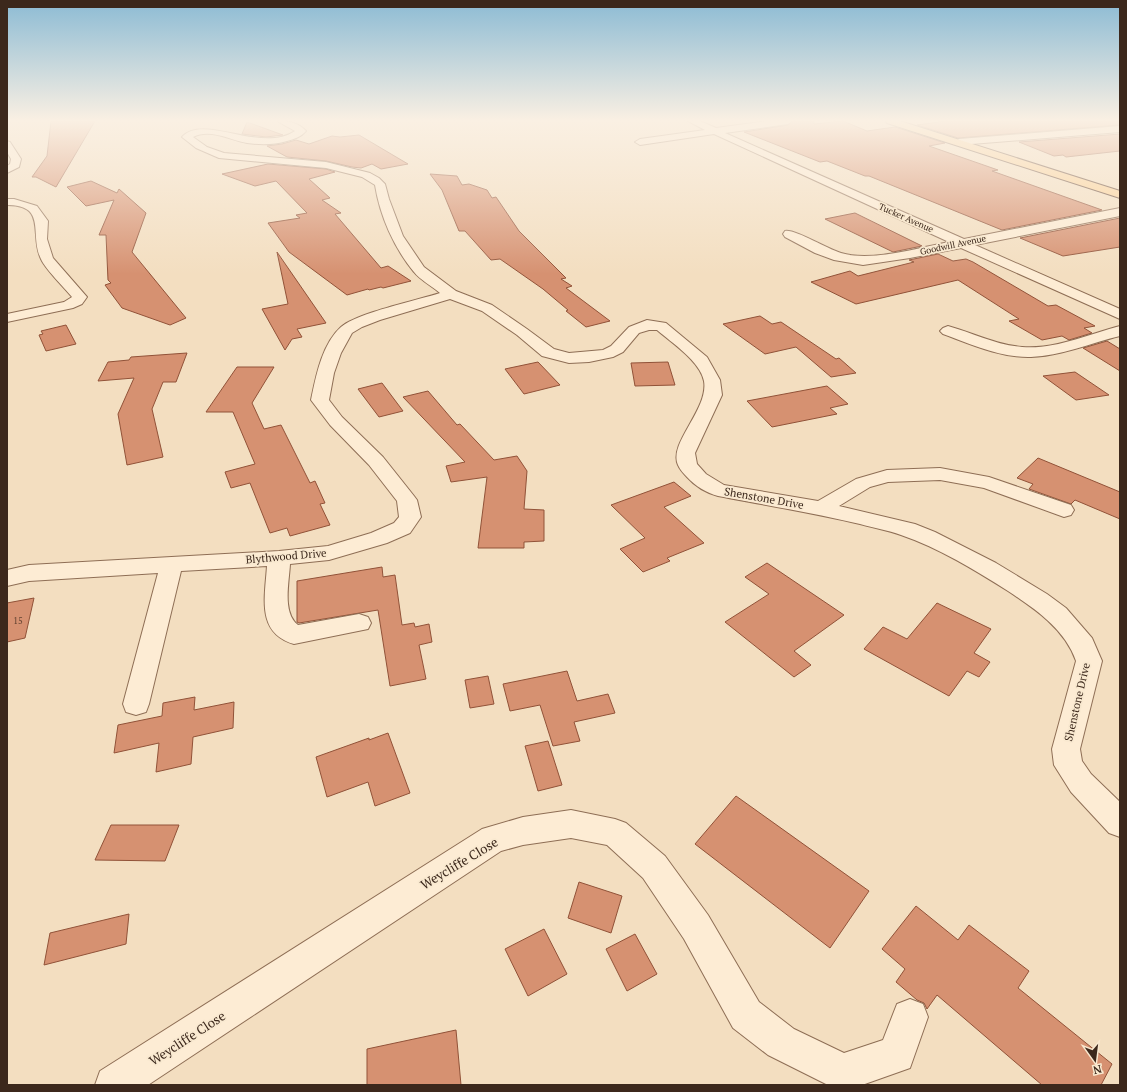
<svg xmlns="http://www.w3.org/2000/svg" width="1127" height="1092" viewBox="0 0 1127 1092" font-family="'PT Serif',serif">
<rect width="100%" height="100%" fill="#f3dec0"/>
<!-- building -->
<g fill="#d69171" stroke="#915238">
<path d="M51,121H95L56,187L36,177H32L47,156Z"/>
<path d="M793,121H814V124L843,121L867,131L895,127L945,143L929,146L998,170L992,171L1102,210L1002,230L869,176H865L827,161L820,162L744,132L788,125Z"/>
<path d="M946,121H1120V125L958,138L917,125Z"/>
<path d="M247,122L283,135L266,137L242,134Z"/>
<path d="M1120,134V151L1066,157L1063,155L1054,156L1019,142Z"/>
<path d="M359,135L408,164L381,169L372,164L361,168L352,167L326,161L287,157L267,146L282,144L296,140L309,144L332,136L340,137Z"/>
<path d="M268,164L326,169L335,172L309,179L330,198L322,200L341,213L335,214L381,268L388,266L411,281L383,288L381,287L369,290L368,289L347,295L289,252L268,223L300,218L296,215L307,213L276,181L255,186L222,174Z"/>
<path d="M430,174L457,176L462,185L469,184L487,190L492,198L496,197L519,231L566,278L561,279L572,286L566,288L610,321L586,327L566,311L568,310L543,289L500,259L491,260L465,231H459L442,190Z"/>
<path d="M91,181L117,193L119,189L146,213L132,252L186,318L170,325L122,308L105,285L111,283L108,280L106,235H99L114,200L86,206L67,187Z"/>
<path d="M855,213L922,246L893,252L825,219Z"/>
<path d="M1120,218V247L1063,256L1020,238Z"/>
<path d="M277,252L326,323L297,329L302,337L292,339L285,350L262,309L288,304Z"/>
<path d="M938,254L953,261L966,259L973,262L1048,306L1056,305L1095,326L1084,328L1092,333L1069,340L1062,336L1042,340L1009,321L1019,319L958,280L856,304L811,282L850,271L858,276L914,262L909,260Z"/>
<path d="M760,316L772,324L781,322L836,359L839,358L856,373L831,377L796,347L765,354L723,324Z"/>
<path d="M66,325L76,344L46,351L39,335L43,334L41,331Z"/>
<path d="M1107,341L1120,349V371L1083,348Z"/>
<path d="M187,353L176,382H163L152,409L163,457L127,465L118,414L134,378L98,381L108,362L129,360L131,357Z"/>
<path d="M538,362L560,385L524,394L505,369Z"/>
<path d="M668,362L675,385L635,386L631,363Z"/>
<path d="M237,367H274L252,403L264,429L281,425L310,483L315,481L325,503L320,504L330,525L290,536L287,528L270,533L250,483L231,488L225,472L255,464L233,412H206Z"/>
<path d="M1075,372L1109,395L1076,400L1043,376Z"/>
<path d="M382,383L403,411L379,417L358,389Z"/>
<path d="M827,386L848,404L830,408L837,414L772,427L747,401Z"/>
<path d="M428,391L457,425L460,424L494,460L517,456L527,471L524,509L544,510V541L524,542V548H478L487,477L451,482L446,466L465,462L403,397Z"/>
<path d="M1038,458L1120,492V519L1075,500L1071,504L1029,489L1033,484L1017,478Z"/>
<path d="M674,482L691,496L664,507L704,543L667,558L670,561L643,572L620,549L645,538L611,505Z"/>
<path d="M767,563L844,615L794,651L811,665L794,677L725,622L769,594L745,577Z"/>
<path d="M382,567L383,577L395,575L402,625L414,623L415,627L429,624L432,642L419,645L426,679L390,686L378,610L299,623L297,622V581Z"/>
<path d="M34,598L25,638L7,642V603Z"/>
<path d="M937,603L991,629L974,653L990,662L979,677L967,671L949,696L864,649L883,627L907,639Z"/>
<path d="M567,671L577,701L608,694L615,713L574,722L580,741L553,746L540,705L510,711L503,684Z"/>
<path d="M488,676L494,704L470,708L465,680Z"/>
<path d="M195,697L194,710L234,702L233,728L193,737L191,764L156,772L159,743L114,753L118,725L162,716L163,703Z"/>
<path d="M388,733L410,793L375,806L368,782L327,797L316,757L369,738V740Z"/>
<path d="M548,741L562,785L538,791L525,746Z"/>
<path d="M736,796L869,891L830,948L695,844Z"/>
<path d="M111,825H179L165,861L95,860Z"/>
<path d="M579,882L622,896L611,933L568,918Z"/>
<path d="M916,906L958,940L969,925L1029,971L1018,988L1112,1064L1101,1085H1042L937,995L927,1009L924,1003L917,1000L896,982L905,969L882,949Z"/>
<path d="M129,914L126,944L44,965L50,933Z"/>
<path d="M544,929L567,974L528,996L505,949Z"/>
<path d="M635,934L657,974L627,991L606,949Z"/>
<path d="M456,1030L461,1085H367V1049Z"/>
</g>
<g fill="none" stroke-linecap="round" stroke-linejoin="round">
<!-- minor casing -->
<g stroke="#8e6e55" stroke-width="2">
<g id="minor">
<path d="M277,121C288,121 298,122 306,131C301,137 294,139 287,141C274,145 260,145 247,143C230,140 210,128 193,137L207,147L224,153L326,162L370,173L379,178L385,184L389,199L403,236L424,267L456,291L492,305L527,329L554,349L569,353L603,350L611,346L629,327L647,320L666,323L707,357L720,380L722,395L695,453L697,464L706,474L724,485L818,501L856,479L887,470L940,468L989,477L1071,505L1074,510L1071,515L1064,517L984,488L940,480L888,482L870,487L839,506L915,524L935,532L996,563L1047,594L1066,608L1092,638L1102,661L1080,749L1082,761L1091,774L1120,802V837L1109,833L1071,792L1054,765L1052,749L1076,661C1065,629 1035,609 1008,591C975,570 939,548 901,535C888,530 874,528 860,524C813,513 766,505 718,496C707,493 695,486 687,477C684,474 680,470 678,465C668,443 709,409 704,381C700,361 672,343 657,330H649L639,333L623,352L613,357L589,362L569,363L542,356L517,335L482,311L450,299L380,320L362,327L352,333L341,353L334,373L329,400L342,417L383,457L414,496L417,500L421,517L410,533L387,543L329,560L290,564C289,583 282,613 298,625L359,614L368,617L371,623L368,629L294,644C256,633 265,597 267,566L181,571L149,704L146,712L136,715L126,712L123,704L158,573L29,581L7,586V570L29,565L279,551L328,546L371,533L394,523L399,517L397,501L369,465L330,425L311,400C316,376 322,344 341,327C357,313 418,300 440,293C432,286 420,280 414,272C394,248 380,216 375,185L362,177L326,168L219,158L196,148L182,137C203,113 261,154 295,131Z"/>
<path d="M688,121H700L716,128L768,121H792L788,124L725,133L964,239L1120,208V216L975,245L1120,309V319L961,248L910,258L863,265L834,260L815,253L785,237L783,234L785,231C795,229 827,249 841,253C871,262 918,248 949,242L714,134L640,145L635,142L640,139L705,130Z"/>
<path d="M1120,126V132L959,145L954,142L959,139Z"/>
<path d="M7,141L10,142L21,159L19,167L7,173V166L10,164L11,159L7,152Z"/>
<path d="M7,199H14L37,206L48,221L47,239L53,258L87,297L82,304L73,308L7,322V314L64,302L72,297C64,287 46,270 41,259C29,235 48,205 7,205Z"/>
<path d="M948,326C973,333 996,345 1022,347C1054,350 1089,334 1120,326V336C1091,343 1061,356 1031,357C1001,358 970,344 943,334L940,331L943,328Z"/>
<path d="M571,810L615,819L626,823L665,856L708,915L759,1002L794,1029L844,1053L883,1040L897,1004L910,999L923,1004L928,1017L910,1068L862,1085H828L768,1055L733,1028L684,939L643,878L607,845L571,838L523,845L501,851L148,1085H95L100,1071L482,829L523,817Z"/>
</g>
</g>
<!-- major casing -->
<g stroke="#5c3c2a" stroke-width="2">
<path id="major" d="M886,121H900L1120,191V198L887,123Z"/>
</g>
<!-- minor -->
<use href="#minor" fill="#fdecd4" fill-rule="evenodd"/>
<!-- major -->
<use href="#major" fill="#fbd093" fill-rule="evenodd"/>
</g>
<!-- sky -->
<linearGradient id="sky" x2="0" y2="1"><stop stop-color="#8cbbd4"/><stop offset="0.44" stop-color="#faf0e3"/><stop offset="1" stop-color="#faf0e3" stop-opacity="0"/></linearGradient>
<rect width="1127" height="274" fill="url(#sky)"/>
<g text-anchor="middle" stroke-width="3.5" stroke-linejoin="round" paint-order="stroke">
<!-- far-street labels -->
<g font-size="9" fill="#3c281c" stroke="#f9e9d0">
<text transform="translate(906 218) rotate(24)" y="3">Tucker Avenue</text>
<text transform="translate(953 245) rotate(-12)" y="3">Goodwill Avenue</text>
</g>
<!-- number labels -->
<g font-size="9" fill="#624231">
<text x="18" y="624">15</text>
</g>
<!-- street labels -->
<g font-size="11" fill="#3c281c" stroke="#f9e9d0">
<text transform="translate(764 498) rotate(10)" y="4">Shenstone Drive</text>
<text transform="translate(286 556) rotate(-5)" y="4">Blythwood Drive</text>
<text transform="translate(1077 702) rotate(-77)" y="4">Shenstone Drive</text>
</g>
<!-- near-street labels -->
<g font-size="13" fill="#3c281c" stroke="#f9e9d0">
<text transform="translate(459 863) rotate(-31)" y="5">Weycliffe Close</text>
<text transform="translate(187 1038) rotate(-33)" y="5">Weycliffe Close</text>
</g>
</g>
<!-- border -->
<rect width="1127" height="1092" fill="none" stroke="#3c281c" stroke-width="16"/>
<!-- north arrow -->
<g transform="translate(1095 1060) rotate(166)" stroke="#f9e9d0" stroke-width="3" paint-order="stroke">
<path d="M0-3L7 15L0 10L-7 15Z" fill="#3c281c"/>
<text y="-6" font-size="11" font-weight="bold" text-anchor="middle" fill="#3c281c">N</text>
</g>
</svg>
